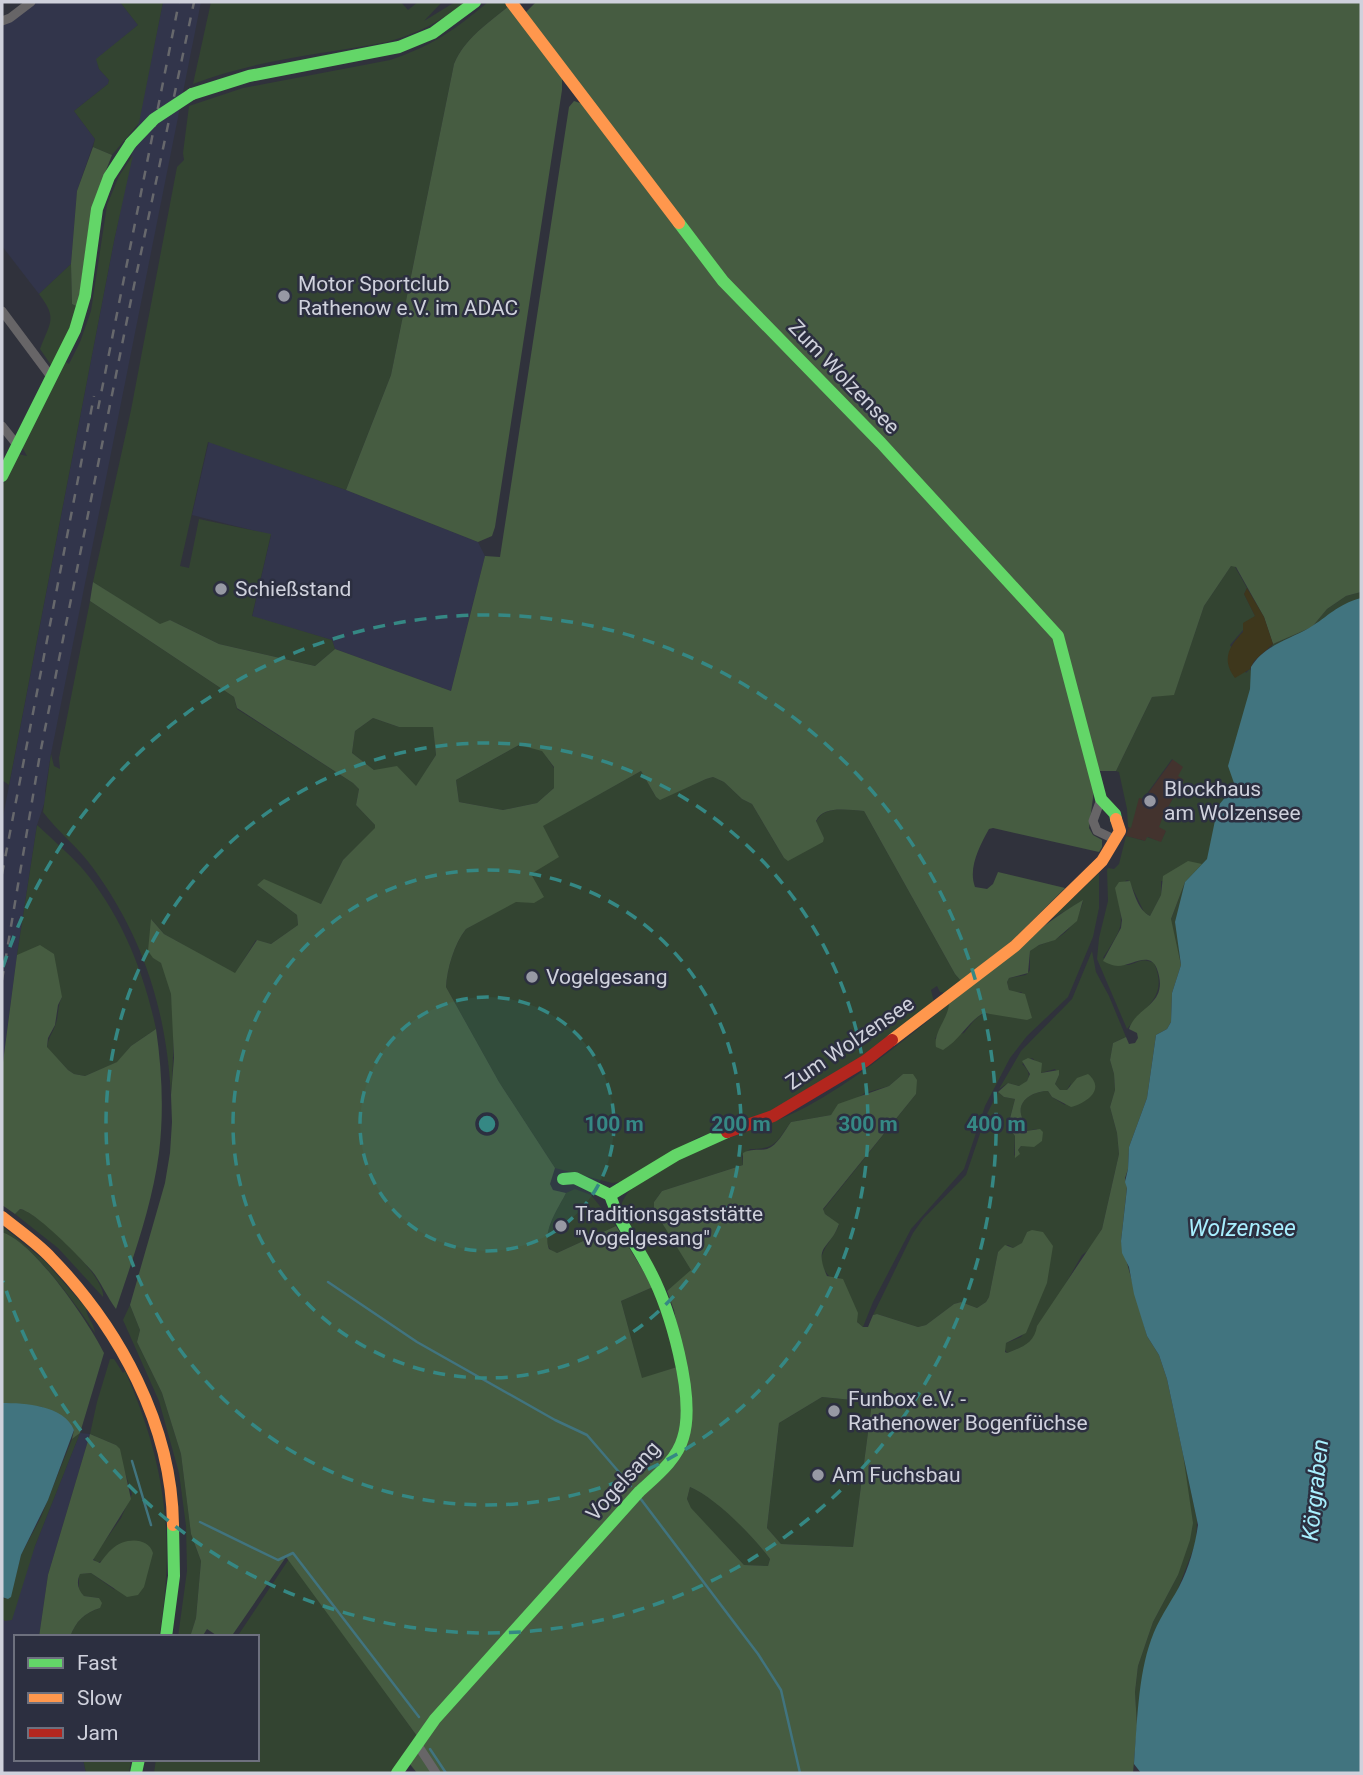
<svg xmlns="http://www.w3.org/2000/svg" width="1363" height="1775" viewBox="0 0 1363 1775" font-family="Roboto,sans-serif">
<rect width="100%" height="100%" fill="#30323c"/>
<!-- commercial -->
<path fill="#43332e" d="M1173,759L1184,767L1185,779L1164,814L1166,831L1161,843L1148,837L1145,841L1126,836L1139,797L1144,799Z"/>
<!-- built -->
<g fill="#32354b">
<path d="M36,2H120L138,25L97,59L99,69L109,80L108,84L74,111L95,139L77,191L71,264L39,294L2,246V26L27,10Z"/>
<path d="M163,2H201L51,754L45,791L46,798L37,825L17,955L2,1070V822L114,241Z"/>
<path d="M209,441L346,490L478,542L485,556L451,691L335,649L332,640L252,617L271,535L192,515Z"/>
<path d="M80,1433L90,1434L48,1575L39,1637H16V1759H83L86,1773H2V1618L5,1621Z"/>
</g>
<!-- green -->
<g fill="#334431">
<path d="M120,2H163L139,123L112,155L93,147L95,139L74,111L108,84L109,80L99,69L96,59L138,25Z"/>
<path d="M211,2H401L408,10L418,2H442L424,21L455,2H466C439,22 419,33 387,42C323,54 254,60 193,84Z"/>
<path d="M488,2H505L509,6C487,24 465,38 454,64L391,375L346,490L208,442L180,566L189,568L199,519L271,534L252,616L332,640L335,649L315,666L219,644L170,620L160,625L93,582L131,410L177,167L184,160L183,153L189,106L243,88L390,60C434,45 453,31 488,2Z"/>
<path d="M133,155L114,241L9,785L2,780V486L18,454L27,456L22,447L66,362L69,364L80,342L91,311L107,205L119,176Z"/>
<path d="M71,264L72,304L78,307L73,323L51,365L40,349C50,322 58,319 39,294Z"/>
<path d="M1234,565L1247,588L1244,594L1255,616L1230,645L1246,673L1250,669L1258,681L1246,751L1179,951L1181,965L1170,922L1185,882L1161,881V895L1150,916L1144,912L1129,881L1127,880L1116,888C1124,928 1124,924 1103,958C1109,960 1120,965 1126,965C1139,964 1139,956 1154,963C1169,997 1145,1007 1127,1029L1097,959L1099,938L1108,901L1107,870L1108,868L1114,869L1119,864L1126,836L1145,841L1147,837L1161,842L1166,831L1159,827L1164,814L1184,780L1178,776L1183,767L1172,759L1143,799L1139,798L1131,828L1128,827L1127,809L1119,772L1116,771L1152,697L1174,694L1204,606L1231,566Z"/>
<path d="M1361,592V600H1359C1349,631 1341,621 1320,639L1304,637L1285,647L1271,648L1273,644L1312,627L1327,609L1346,596Z"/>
<path d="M90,601L234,697L237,709L353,783L359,789L356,805L375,825L376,828L343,860L321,904L257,885L297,915L298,925L271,944L256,940L235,974L164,934L152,920L153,958C155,959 160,961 162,964C178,983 173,1069 171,1095C166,1010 144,938 93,868C79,848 57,831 43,812L51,754L54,766L60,769L59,758Z"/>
<path d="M373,718L399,727L433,726L436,755L416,787L374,770L352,753L355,731Z"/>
<path d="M519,745L542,750L554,768V788L537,803L503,810L459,802L456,780Z"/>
<path d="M641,771L656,797L660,799L706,779L713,777L724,782L742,799L752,804L784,858L788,860L824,838L816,822C823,805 848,810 864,811L955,974L961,981L945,993L940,992L937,986L931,990L934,1002L863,1058L758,1118L699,1137L620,1182L612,1183L555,1168L499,1082L446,987C447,969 454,944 466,929L516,901L534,902L531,874L542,826Z"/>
<path d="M37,825C52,839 67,852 81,867C120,912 144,971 156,1029L131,1046L118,1062L85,1076L74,1074L68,1070L47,1048C48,1038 52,1034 55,1026C59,1016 57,1007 62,997L17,955Z"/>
<path d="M1099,873V908L1093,937L1068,997L1027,1036L1010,1058L985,1106L964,1169L911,1229L873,1302L863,1327L857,1322L839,1277L831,1278C809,1256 831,1245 839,1225L825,1214L823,1210L916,1094L903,1074L889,1086L865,1093L831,1115L791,1122C776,1142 777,1149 750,1149L742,1156L743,1165L662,1191L654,1202V1210L692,1271L667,1291L620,1210C624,1186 650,1177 669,1165C712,1139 763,1130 806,1107C858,1079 904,1040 949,1004V1011L935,1039L964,1033C979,1014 979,1012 1004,1015L1022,992L1013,993L1009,990L1007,982L1009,978L1026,975L1030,970V951C1036,945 1043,944 1051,941C1069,934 1079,918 1083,901L1051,919Z"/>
<path d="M1092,951L1096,972L1109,996L1126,1037L1113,1043L1110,1060L1114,1074L1115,1090L1110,1107L1117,1133L1119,1154L1102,1229L1089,1250L1082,1255L1035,1337L1025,1346L1007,1353L1004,1348L1006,1343L1021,1337L1028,1328L1027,1232L1023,1243L1013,1248L1008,1245L998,1252L989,1297L986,1302L977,1308L961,1302L954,1304L926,1325L918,1327L877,1314L873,1315L913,1233L923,1219L966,1175L986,1116L998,1092L1004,1097L1015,1099L1008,1125L1015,1136L1014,1156L1021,1146H1034L1037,1129L1026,1131C1025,1125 1022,1120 1021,1114C1018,1099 1035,1091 1048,1091L1052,1097L1065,1105L1071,1083L1067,1090H1060L1055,1084L1059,1075L1055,1069L1041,1073L1038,1063L1032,1058L1022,1064C1031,1071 1032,1082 1019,1086L1008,1083L999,1089L1021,1051L1072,999Z"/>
<path d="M575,1189L591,1195L616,1226L557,1253C533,1246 559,1207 566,1193Z"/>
<path d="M20,1209C38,1211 107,1278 103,1297L58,1248L15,1214Z"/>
<path d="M2,1226L45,1261L86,1308C87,1318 94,1323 95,1333C77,1306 32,1242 2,1232Z"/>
<path d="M653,1287L664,1314L677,1367L642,1379L621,1301Z"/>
<path d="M130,1305L140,1330L137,1342L162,1393L181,1454L191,1534L201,1561L196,1618L190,1637H178L187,1571L186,1526L179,1473L159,1401L123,1320Z"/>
<path d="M110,1359H114L123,1373L125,1371C165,1461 176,1539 159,1637H70C76,1621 84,1613 100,1608L99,1598L84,1596L79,1591V1574L91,1573L115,1590L102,1561L97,1563L93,1558L121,1518L132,1494L116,1445L90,1434L97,1402Z"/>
<path d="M822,1397L872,1402L853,1547L781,1544L767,1528L779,1423Z"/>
<path d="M80,1433L35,1546L12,1620L5,1621L2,1618V1597L5,1599L15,1578L21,1555L41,1517L72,1439Z"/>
<path d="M1183,1454L1197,1520L1196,1542L1178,1589L1137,1726L1135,1692L1138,1666L1153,1622L1178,1575L1184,1473Z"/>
<path d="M690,1487C715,1497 754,1536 770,1559L768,1566L744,1565L691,1509L687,1499Z"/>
<path d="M289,1559L417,1736L392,1773H154L156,1759H257V1637H237Z"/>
<path d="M83,1759H131L129,1773H86Z"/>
</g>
<!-- forest -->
<g fill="#465c41" fill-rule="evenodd">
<path d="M536,2H1361V592L1346,596L1327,609L1312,627L1273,644L1264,617L1236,567L1231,566L1204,606L1174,695L1152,697L1116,771H1100L1096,767L1060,633L726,280L525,13Z"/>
<path d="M509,6L562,76V90L495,527L492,536L478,542L346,490L391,375L454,64C465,38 487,24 509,6Z"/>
<path d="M574,101L583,104L723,284L1055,636L1094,790L1089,828L1093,835L1102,840V847L1099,852L993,828L989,829C979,847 968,868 975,887L987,889L993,884L998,872L1065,888L1012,941L961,981L955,974L864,811C848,810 823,805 816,821L824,838L823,842L788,861L784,858L752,804L742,799L724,782L713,777L706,779L660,800L656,797L641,771L543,826L559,857L531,874L544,897L534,903L516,902L466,929C454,944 447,969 446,987L499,1082L555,1168L550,1184L553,1190L566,1193C558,1209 542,1231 549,1249L557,1253L616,1226L653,1287L621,1301L642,1378L677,1367L684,1411L677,1446L417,1736L286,1557L231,1637H219L207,1629L202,1637H190L196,1618L201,1561L191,1534L181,1454L162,1393L137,1342L140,1330L130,1305L165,1183L170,1153L172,1122L171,1095L174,1058L171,994L161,963L153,958L148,951L151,919L164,934L235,973L257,940L271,944L298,925L297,915L257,885L264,879L321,904L343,860L375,828V825L356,805L359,789L353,783L237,708L234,697L90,601L93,582L160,624L170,620L219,644L315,666L335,649L451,691L485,556L500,557L569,107ZM373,718L399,727H433L436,755L416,786L397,766L374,770L352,753L355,731ZM519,745L542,751L554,767V788L537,803L503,810L459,802L456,780Z"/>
<path d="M93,147L112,155L94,201L90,219L78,307L72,304L71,264L77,191Z"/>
<path d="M1188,861L1202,864L1185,882L1171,919L1181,965L1172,993L1171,1022L1167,1029L1156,1035L1147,1098L1129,1147L1128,1169L1125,1178L1127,1187L1121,1241L1147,1336L1159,1355L1167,1379L1183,1454L1193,1523L1190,1540L1178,1575L1153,1622L1138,1666L1135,1692L1137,1726L1133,1773H417L409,1763L437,1722L682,1450L689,1389L674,1310L667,1291L691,1270L654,1210V1202L662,1191L743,1165V1153C752,1148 758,1151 767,1149C777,1146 785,1130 791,1122L831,1115L838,1104L889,1086L903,1074H913L917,1080L916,1094L823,1209L825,1214L839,1224C830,1250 813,1244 827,1276L843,1279L858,1313L857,1322L863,1327H868L873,1315L877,1314L918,1327L926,1325L954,1304L961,1302L977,1308L986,1302L989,1297L998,1252L1005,1245L1013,1248L1022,1243L1027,1232L1032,1230L1043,1232L1053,1246L1047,1283L1026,1333L1006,1343L1005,1352L1007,1353C1022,1347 1034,1344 1037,1326L1102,1229L1119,1154L1117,1133L1110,1107L1115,1090L1114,1074L1110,1060L1113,1043L1126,1037L1129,1044L1135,1043L1138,1038L1137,1033L1129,1029C1136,1006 1170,1005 1157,969C1150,950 1131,966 1118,966C1113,966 1107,963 1103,961L1121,928L1122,920L1115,888L1119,882L1130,881C1134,893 1138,910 1150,916L1161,895L1163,876ZM822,1397L872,1402L853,1547L781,1544L767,1528L779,1423ZM690,1487C715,1497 754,1537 770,1559L768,1566L744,1565L691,1508L687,1499Z"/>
<path d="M1083,900L1077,921L1055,940L1039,945L1030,951L1028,973L1009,978L1007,982L1009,990L1025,994L1032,1018L1027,1020L984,1013C970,1019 960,1040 943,1050L936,1047C933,1032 948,1019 949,1004C993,969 1035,928 1083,900Z"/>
<path d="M40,945L54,954L62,997L58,1005L55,1025L48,1038L47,1047L68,1070L74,1074L85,1076L117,1062L131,1046L156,1029C162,1070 164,1112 159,1153C152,1206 133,1258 116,1309C107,1297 101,1282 92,1271C80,1257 35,1211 20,1209L15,1214L2,1205V1070L17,955Z"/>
<path d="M1028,1058L1042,1063L1041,1073L1059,1070V1075L1055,1084L1060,1090H1067L1077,1078L1088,1074C1106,1089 1087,1103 1071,1107L1052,1097L1048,1091C1035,1091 1018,1099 1021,1114C1022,1120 1025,1125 1026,1131L1040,1129L1043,1132L1042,1141L1034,1147L1021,1146L1018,1150L1020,1154L1015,1158V1136L1008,1126L1015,1099L1004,1097L998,1092L1008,1083L1019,1086L1027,1081L1030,1074L1022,1061Z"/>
<path d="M2,1232C35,1243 88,1321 104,1353L80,1433L72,1439L74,1430L42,1407L2,1403Z"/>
<path d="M90,1434L116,1445L120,1449L131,1499L93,1560L100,1563C104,1558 107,1553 112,1549C123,1538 148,1536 153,1553L144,1587L138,1595L127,1597L91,1573L80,1574C76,1583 78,1590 84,1596L99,1598L102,1603L100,1608C84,1613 76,1621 70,1637H39L48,1575Z"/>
</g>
<!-- sand -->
<path fill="#3e371c" d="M1247,588L1264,617L1273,644L1254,661L1250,669L1235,678C1221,660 1229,646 1243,632V623L1255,616L1244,594Z"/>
<!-- water -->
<g fill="#41747f">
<path d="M1361,598V1773H1141L1134,1764C1137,1725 1138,1676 1151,1640C1158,1620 1169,1605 1179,1587C1189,1568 1195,1546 1198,1525L1167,1379L1159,1355L1147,1336L1134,1294L1129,1267L1122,1253L1121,1241L1127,1188L1125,1182L1128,1169L1129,1147L1147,1098L1156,1035L1167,1029L1171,1022L1172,993L1181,965L1175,922L1185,882L1207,859L1218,806L1233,788L1234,783L1228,766L1250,689L1251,667C1265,645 1288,640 1309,628C1329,616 1336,605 1361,598Z"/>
<path d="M2,1403C25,1403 64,1405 74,1430L48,1500L21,1555L11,1597L8,1599L2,1597Z"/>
</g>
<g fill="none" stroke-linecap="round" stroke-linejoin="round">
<!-- stream -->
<g stroke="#41747f" stroke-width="2.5">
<path d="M328,1282L417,1342L555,1420L587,1435L631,1486"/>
<path d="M132,1461L151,1525"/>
<path d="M640,1498L758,1654L781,1690L800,1773"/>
<path d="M200,1522L278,1560L293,1553L419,1717"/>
<path d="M430,1749L446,1773"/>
</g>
<!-- street -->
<g stroke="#676567" stroke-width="9">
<path d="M2,21L10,18L31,2"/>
<path d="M2,311L52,378"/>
<path d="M2,426L18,446"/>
<path d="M1101,799L1093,821L1097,831L1114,839"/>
<path d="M417,1744L436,1773"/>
</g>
<!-- fast -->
<g stroke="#63d668" stroke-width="12">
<path d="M192,94L249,76L399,47L433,33L475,2"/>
<path d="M679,223L723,281L881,443L1058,636L1101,799L1115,814L1116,819"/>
<path d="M2,476L75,330L85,296L97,209L109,177L131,143"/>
<path d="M563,1179L575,1178L610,1195L676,1155L727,1132"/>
<path d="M166,1637L174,1576L173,1525"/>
<path d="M136,1773L139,1759"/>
<path d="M397,1773L435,1719L639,1492C655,1477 677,1460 683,1438C696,1397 670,1309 650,1271C637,1245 619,1223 610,1195"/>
</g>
<!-- slow -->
<g stroke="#ff974d" stroke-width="12">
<path d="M511,2L679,223"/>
<path d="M892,1040L1015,946L1102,861L1120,831L1116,819"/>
<path d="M2,1217C18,1230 37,1243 51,1258C119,1328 172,1425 173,1525"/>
</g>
<!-- jam -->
<path stroke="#b3261e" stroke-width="12" d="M727,1132L773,1116L865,1061L892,1040"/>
<!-- rail -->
<g stroke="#67686c" stroke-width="2.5" stroke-dasharray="9 9" stroke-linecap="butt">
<path d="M98,409L179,2"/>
<path d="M2,874L94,396"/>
<path d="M2,980L40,754L131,300L194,2"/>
</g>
<!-- fast-bridge -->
<path stroke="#63d668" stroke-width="12" d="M131,143L154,119L192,94"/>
</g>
<!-- distance rings -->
<circle cx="487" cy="1124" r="127" fill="#358884" fill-opacity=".12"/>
<g fill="none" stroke="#358884" stroke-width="3.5" stroke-dasharray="12 9">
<circle cx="487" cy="1124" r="127"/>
<circle cx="487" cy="1124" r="254"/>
<circle cx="487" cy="1124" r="381"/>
<path d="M3 967A509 509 0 1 1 3 1281"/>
</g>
<!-- markers -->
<g fill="#9799a4" stroke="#2c2f40" stroke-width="2.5">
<circle cx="284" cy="296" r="7"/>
<circle cx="221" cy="589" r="7"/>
<circle cx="1150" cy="801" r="7"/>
<circle cx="532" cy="977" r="7"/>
<circle cx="561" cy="1226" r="7"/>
<circle cx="834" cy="1411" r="7"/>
<circle cx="818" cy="1475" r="7"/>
</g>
<g text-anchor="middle" stroke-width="5" stroke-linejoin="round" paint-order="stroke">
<!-- poi labels -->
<g font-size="21" fill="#cfd1dc" stroke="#2c2f40" text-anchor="start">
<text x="298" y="291">Motor Sportclub<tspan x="298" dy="24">Rathenow e.V. im ADAC</tspan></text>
<text x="235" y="596">Schießstand</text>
<text x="1164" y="796">Blockhaus<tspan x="1164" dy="24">am Wolzensee</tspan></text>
<text x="546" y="984">Vogelgesang</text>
<text x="575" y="1221">Traditionsgaststätte<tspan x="575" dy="24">"Vogelgesang"</tspan></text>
<text x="848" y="1406">Funbox e.V. -<tspan x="848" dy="24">Rathenower Bogenfüchse</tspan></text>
<text x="832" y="1482">Am Fuchsbau</text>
</g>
<!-- street labels -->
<g font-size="21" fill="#cfd1dc" stroke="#2c2f40">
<text transform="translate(844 377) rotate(46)" y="7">Zum Wolzensee</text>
<text transform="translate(850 1043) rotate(-34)" y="7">Zum Wolzensee</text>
<text transform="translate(623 1481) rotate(-48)" y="7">Vogelsang</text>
</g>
<!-- water labels -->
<g font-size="23" font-style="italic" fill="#a8effe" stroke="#2c2f40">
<text x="1242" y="1236">Wolzensee</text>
<text transform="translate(1315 1490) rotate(-84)" y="8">Körgraben</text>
</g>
</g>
<circle cx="487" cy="1124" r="10" fill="#358884" stroke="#2c2f40" stroke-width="3.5"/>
<g font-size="21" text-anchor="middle" font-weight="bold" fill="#358884" stroke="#2c2f40" stroke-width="5" stroke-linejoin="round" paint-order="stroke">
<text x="614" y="1131">100 m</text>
<text x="741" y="1131">200 m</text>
<text x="868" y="1131">300 m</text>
<text x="996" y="1131">400 m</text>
</g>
<!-- border -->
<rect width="1363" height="1775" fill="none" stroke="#cfd1dc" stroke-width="7"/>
<!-- legend -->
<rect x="14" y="1635" width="245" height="126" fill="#2c2f40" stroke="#6d707e" stroke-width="2"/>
<rect x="28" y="1658" width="35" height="10" fill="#63d668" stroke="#6d707e" stroke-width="2"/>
<text x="77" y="1670" font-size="21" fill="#cfd1dc">Fast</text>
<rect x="28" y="1693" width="35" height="10" fill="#ff974d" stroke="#6d707e" stroke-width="2"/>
<text x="77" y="1705" font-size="21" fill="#cfd1dc">Slow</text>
<rect x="28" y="1728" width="35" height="10" fill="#b3261e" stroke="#6d707e" stroke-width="2"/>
<text x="77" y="1740" font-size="21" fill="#cfd1dc">Jam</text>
</svg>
